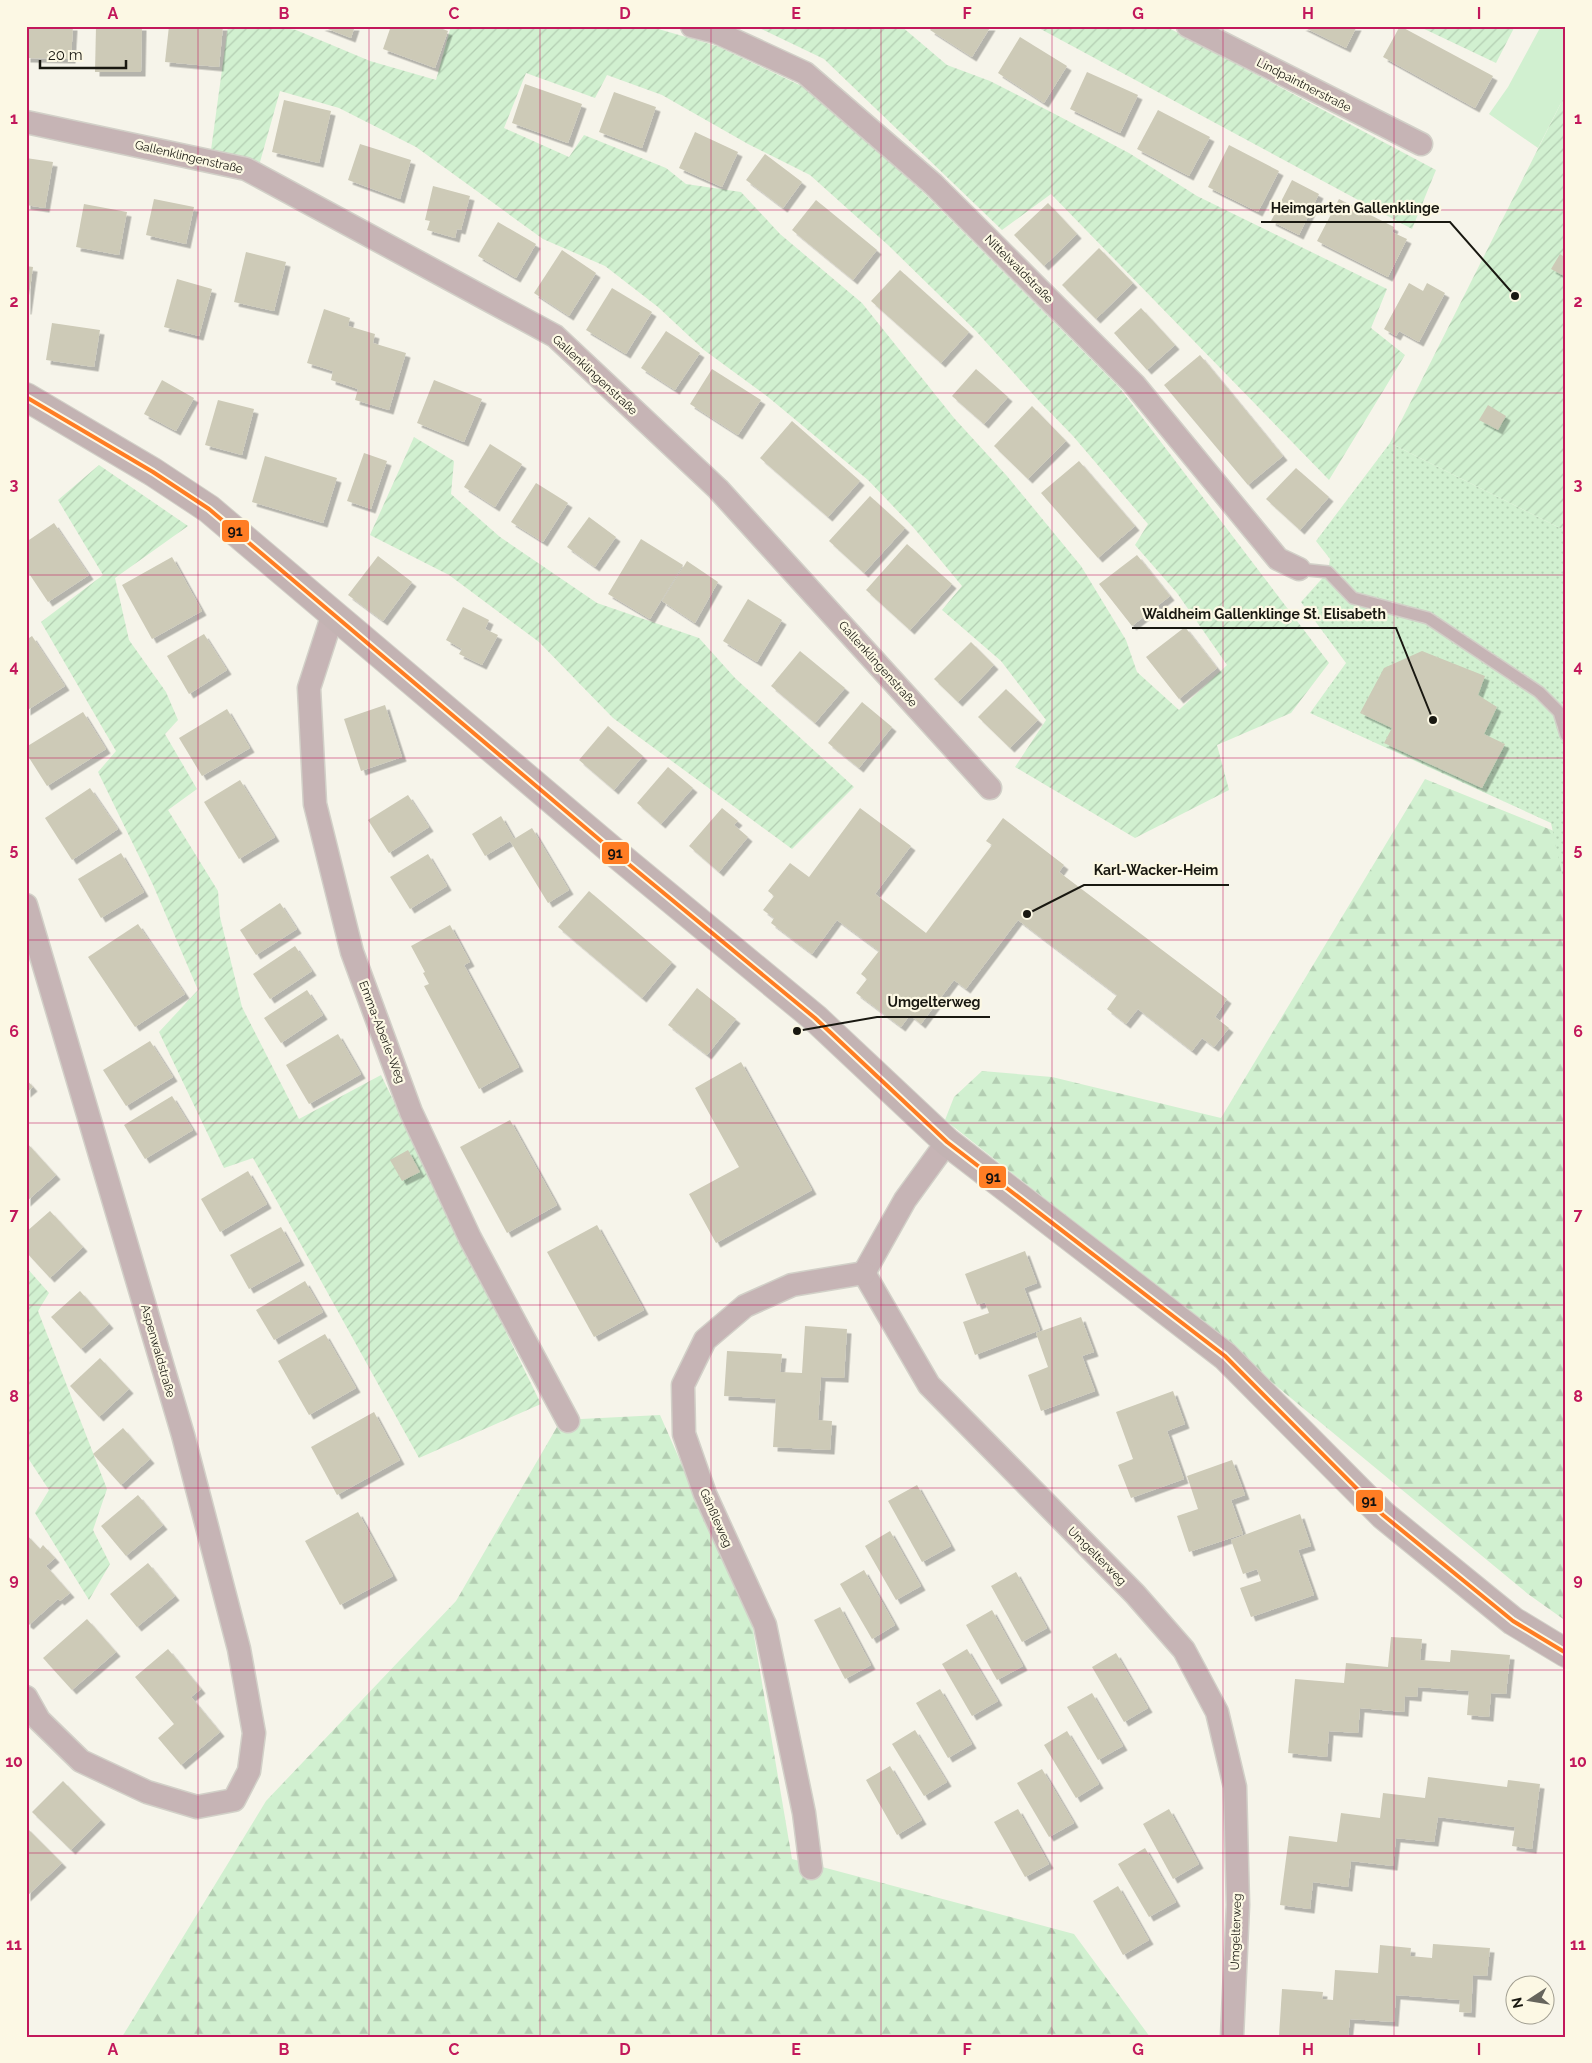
<svg xmlns="http://www.w3.org/2000/svg" width="1592" height="2063" viewBox="0 0 1592 2063" font-family="Raleway,sans-serif">
<defs>
<pattern id="forest-firs" width="22" height="20" patternUnits="userSpaceOnUse" patternTransform="scale(1.25)"><rect width="22" height="20" fill="#d1f0d0"/><path d="M5 1l3.5 6h-7zM16 11l3.5 6h-7z" fill="#b3cdb2"/></pattern>
<pattern id="park-dots" width="8" height="8" patternUnits="userSpaceOnUse" patternTransform="scale(1.25)"><rect width="8" height="8" fill="#d1f0d0"/><path d="M2 2h.1M6 6h.1" fill="none" stroke="#b3cdb2" stroke-width="1.8" stroke-linecap="round"/></pattern>
<pattern id="garden-furrows" width="10" height="10" patternUnits="userSpaceOnUse" patternTransform="scale(1.25)"><rect width="10" height="10" fill="#d1f0d0"/><path d="M-1 1l2-2M0 10L10 0M9 11l2-2" fill="none" stroke="#b3cdb2"/></pattern>
<filter id="shadow"><feDropShadow dx="4.5" dy="4.5" stdDeviation="0" flood-color="#0004"/></filter>
</defs>
<rect width="100%" height="100%" fill="#f6f4ea"/>
<!-- grass -->
<path fill="#d1f0d0" d="M1541,26H1566V93L1538,148L1489,114L1508,87Z"/>
<!-- forest -->
<g fill="url(#forest-firs)">
<path d="M1425,779L1554,831L1566,893V1621L1528,1594L1164,1293L945,1120L954,1097L982,1071L1052,1077L1221,1118Z"/>
<path d="M660,1415L752,1624L792,1859L1074,1934L1150,2037H122L266,1801L456,1601L561,1420Z"/>
</g>
<!-- park -->
<path fill="url(#park-dots)" d="M1390,443L1566,531V893L1551,823L1310,713L1346,663L1301,602L1328,572L1330,559L1316,541Z"/>
<!-- garden -->
<g fill="url(#garden-furrows)" fill-rule="evenodd">
<path d="M228,26H271L296,30L370,61L436,80L451,26H648L717,46L808,89L924,193L1119,387L1329,663L1291,713L1217,745L1229,790L1135,838L1015,767L1046,720L1001,661L942,610L962,586L913,527L868,480L768,397L704,350L658,307L605,266L543,239L416,147L339,108L280,91L260,162L211,150ZM526,73L595,98L607,75L662,95L748,144L810,175L888,245L976,331L1040,402L1073,436L1148,524L1135,545L1177,593L1227,665L1179,710L1137,672L1126,640L1081,566L1007,476L954,418L862,303L780,234L741,192L686,184L666,168L584,135L569,157L504,128Z"/>
<path d="M755,26H901L947,65L990,81L1051,112L1129,153L1197,196L1387,289L1371,328L1405,355L1329,480L1051,194L1002,230L824,59Z"/>
<path d="M1035,26H1165L1436,170L1412,229Z"/>
<path d="M1418,26H1515L1496,63Z"/>
<path d="M1566,93V531L1390,443Z"/>
<path d="M414,437L454,461L451,494L500,537L597,603L699,638L735,678L854,787L792,849L613,718L539,642L449,575L370,535Z"/>
<path d="M99,465L188,526L115,578L129,640L166,692L178,720L165,734L197,789L168,810L218,891L220,917L242,1007L299,1119L381,1075L541,1404L419,1458L253,1158L224,1168L159,1032L198,990L153,885L98,772L116,751L41,622L103,575L58,500Z"/>
<path d="M26,1267L49,1293L38,1311L107,1489L93,1530L110,1564L89,1600L35,1513L49,1490L26,1455Z"/>
</g>
<!-- building -->
<g fill="#cdcab7" filter="url(#shadow)">
<path d="M26,26H73L71,59L26,58Z"/>
<path d="M96,26H142L141,72H95Z"/>
<path d="M169,26H223L219,67L165,62Z"/>
<path d="M320,26H355L351,38Z"/>
<path d="M391,26H435L448,31L435,68L383,49Z"/>
<path d="M933,26H991L972,57L930,30Z"/>
<path d="M1301,26H1357L1346,48Z"/>
<path d="M1400,26L1493,76L1475,108L1383,57Z"/>
<path d="M1020,37L1067,66L1044,103L998,73Z"/>
<path d="M1087,72L1138,95L1120,133L1070,109Z"/>
<path d="M525,84L582,104L568,143L512,123Z"/>
<path d="M614,92L656,107L642,148L599,132Z"/>
<path d="M284,100L331,111L319,163L272,152Z"/>
<path d="M1158,110L1210,137L1189,176L1137,149Z"/>
<path d="M695,132L738,152L722,187L679,168Z"/>
<path d="M360,144L411,160L400,199L348,180Z"/>
<path d="M1229,145L1279,171L1258,212L1208,187Z"/>
<path d="M765,154L802,182L783,208L746,180Z"/>
<path d="M26,158L53,162L45,208L26,205Z"/>
<path d="M1292,180L1319,194L1299,235L1271,221Z"/>
<path d="M433,186L470,196L461,230L457,229L455,238L427,230L430,221L425,220Z"/>
<path d="M154,199L194,207L186,244L146,235Z"/>
<path d="M1339,199L1394,227L1392,232L1407,239L1388,277L1317,241Z"/>
<path d="M816,200L877,250L853,280L792,230Z"/>
<path d="M1048,203L1077,234L1044,266L1014,235Z"/>
<path d="M84,204L127,212L119,255L76,247Z"/>
<path d="M498,222L536,244L516,278L478,256Z"/>
<path d="M1099,248L1133,283L1096,319L1062,285Z"/>
<path d="M562,250L596,273L569,316L534,293Z"/>
<path d="M246,252L286,262L274,311L234,302Z"/>
<path d="M1560,254L1566,258V277L1551,269Z"/>
<path d="M26,266L33,267L27,310H26Z"/>
<path d="M900,270L969,332L941,363L871,301Z"/>
<path d="M177,279L212,289L199,336L164,327Z"/>
<path d="M1409,283L1423,291L1427,283L1445,293L1419,342L1399,331L1396,336L1384,329Z"/>
<path d="M612,288L652,312L626,354L586,330Z"/>
<path d="M1141,308L1175,345L1147,370L1114,333Z"/>
<path d="M324,309L350,318L348,326L375,334L373,343L406,353L389,410L355,400L358,389L331,380L333,371L307,363Z"/>
<path d="M52,323L100,330L94,367L46,360Z"/>
<path d="M666,331L700,353L675,390L641,368Z"/>
<path d="M1200,355L1283,456L1248,485L1164,385Z"/>
<path d="M712,369L761,400L738,435L690,404Z"/>
<path d="M976,369L1008,397L984,424L952,396Z"/>
<path d="M162,380L194,398L176,431L144,414Z"/>
<path d="M434,380L482,399L464,442L417,423Z"/>
<path d="M218,400L254,409L242,455L205,445Z"/>
<path d="M1488,405L1506,416L1498,430L1479,420Z"/>
<path d="M1032,406L1066,441L1028,479L994,446Z"/>
<path d="M792,421L860,481L828,517L760,458Z"/>
<path d="M490,444L522,464L495,507L464,487Z"/>
<path d="M364,453L387,461L371,509L347,501Z"/>
<path d="M265,456L337,478L323,523L252,502Z"/>
<path d="M1079,461L1135,526L1098,558L1041,493Z"/>
<path d="M1296,468L1329,497L1300,530L1266,499Z"/>
<path d="M536,483L568,503L543,542L511,522Z"/>
<path d="M870,496L905,528L864,573L829,541Z"/>
<path d="M589,517L616,537L595,567L567,547Z"/>
<path d="M54,523L89,575L48,602L26,569V542Z"/>
<path d="M641,539L683,565L650,619L608,594Z"/>
<path d="M907,544L952,584L910,630L866,590Z"/>
<path d="M1137,555L1170,596L1132,626L1099,584Z"/>
<path d="M378,556L412,582L383,621L348,595Z"/>
<path d="M172,557L202,611L152,639L122,585Z"/>
<path d="M687,561L718,582L695,623L662,601Z"/>
<path d="M748,599L782,620L757,662L723,641Z"/>
<path d="M463,607L489,620L485,629L498,635L482,665L459,654L462,649L446,640Z"/>
<path d="M1185,627L1217,668L1179,699L1146,657Z"/>
<path d="M204,634L227,670L189,694L167,656Z"/>
<path d="M32,636L65,686L26,711V640Z"/>
<path d="M971,642L994,665L958,702L934,679Z"/>
<path d="M800,651L845,688L815,723L771,686Z"/>
<path d="M1422,651L1485,676L1478,695L1497,707L1484,734L1505,744L1482,788L1384,743L1392,728L1360,713L1384,668Z"/>
<path d="M1006,689L1038,720L1010,748L978,717Z"/>
<path d="M862,702L892,727L859,768L828,743Z"/>
<path d="M385,705L402,757L361,771L344,719Z"/>
<path d="M227,709L250,748L202,776L179,738Z"/>
<path d="M83,712L106,749L47,786L26,753V747Z"/>
<path d="M608,726L643,756L614,790L579,760Z"/>
<path d="M668,767L693,788L661,824L637,803Z"/>
<path d="M240,780L275,837L239,859L204,802Z"/>
<path d="M90,788L118,829L72,860L45,818Z"/>
<path d="M408,795L429,827L389,853L368,820Z"/>
<path d="M722,808L738,821L734,825L748,837L719,872L689,846Z"/>
<path d="M860,808L911,846L875,894L926,933L992,845L986,841L1003,818L1064,865L1059,872L1227,999L1215,1017L1229,1028L1214,1047L1202,1038L1192,1051L1138,1009L1126,1024L1107,1009L1117,995L1018,920L966,989L954,980L921,1024L910,1015L901,1027L856,993L867,979L861,974L879,951L837,920L812,954L771,923L774,918L763,910L774,896L768,891L790,863L809,877Z"/>
<path d="M501,816L514,839L532,828L569,890L548,903L510,841L485,856L472,834Z"/>
<path d="M121,853L144,892L101,918L78,879Z"/>
<path d="M428,854L447,886L410,909L390,877Z"/>
<path d="M589,891L672,962L642,998L558,927Z"/>
<path d="M280,903L297,929L256,955L240,930Z"/>
<path d="M138,924L185,994L135,1027L88,957Z"/>
<path d="M450,925L470,962L464,965L519,1067L479,1089L424,986L429,984L423,973L425,972L411,946Z"/>
<path d="M295,946L312,971L270,999L253,974Z"/>
<path d="M697,988L736,1019L707,1055L668,1025Z"/>
<path d="M307,990L323,1015L281,1043L264,1018Z"/>
<path d="M338,1034L361,1074L309,1104L286,1065Z"/>
<path d="M150,1041L173,1077L126,1106L103,1070Z"/>
<path d="M741,1062L812,1190L716,1243L689,1194L739,1167L695,1088Z"/>
<path d="M26,1079L33,1087L26,1093Z"/>
<path d="M172,1096L193,1130L145,1159L124,1125Z"/>
<path d="M510,1120L557,1205L507,1233L460,1147Z"/>
<path d="M26,1142L56,1175L26,1202Z"/>
<path d="M408,1150L420,1172L402,1181L390,1160Z"/>
<path d="M248,1171L267,1204L220,1232L201,1199Z"/>
<path d="M50,1211L83,1247L50,1278L26,1252V1232Z"/>
<path d="M597,1225L644,1310L594,1337L547,1252Z"/>
<path d="M281,1227L300,1261L249,1289L230,1255Z"/>
<path d="M1025,1251L1037,1283L1024,1288L1040,1330L975,1355L963,1322L989,1313L985,1302L977,1305L965,1274Z"/>
<path d="M305,1281L323,1312L274,1340L256,1310Z"/>
<path d="M80,1291L109,1324L81,1349L51,1317Z"/>
<path d="M1081,1317L1094,1352L1082,1356L1095,1391L1041,1411L1028,1375L1048,1367L1036,1333Z"/>
<path d="M805,1326L847,1329L844,1378L821,1377L818,1420L832,1421L830,1450L773,1447L776,1399L724,1396L727,1351L782,1354L780,1372L802,1373Z"/>
<path d="M325,1334L356,1388L309,1415L278,1361Z"/>
<path d="M100,1358L129,1389L99,1417L70,1386Z"/>
<path d="M1173,1391L1185,1424L1167,1431L1184,1479L1131,1498L1118,1465L1133,1459L1116,1412Z"/>
<path d="M374,1412L400,1460L337,1495L311,1447Z"/>
<path d="M123,1428L150,1459L121,1485L93,1454Z"/>
<path d="M1232,1460L1245,1495L1231,1500L1243,1534L1189,1552L1177,1516L1198,1509L1187,1476Z"/>
<path d="M917,1485L951,1546L922,1562L888,1501Z"/>
<path d="M138,1495L163,1525L126,1556L101,1526Z"/>
<path d="M358,1512L393,1576L340,1605L305,1541Z"/>
<path d="M1300,1514L1311,1546L1298,1550L1314,1595L1251,1617L1240,1588L1261,1581L1257,1569L1243,1574L1231,1540Z"/>
<path d="M890,1531L921,1586L896,1600L865,1546Z"/>
<path d="M26,1534L40,1549L43,1545L55,1558L46,1566L70,1593L60,1601L58,1599L29,1625L26,1623Z"/>
<path d="M148,1563L175,1596L137,1627L110,1594Z"/>
<path d="M864,1570L895,1625L872,1639L840,1584Z"/>
<path d="M1016,1572L1047,1628L1022,1642L991,1586Z"/>
<path d="M840,1607L871,1665L845,1679L814,1620Z"/>
<path d="M992,1610L1023,1666L997,1680L966,1625Z"/>
<path d="M87,1619L116,1652L72,1690L43,1658Z"/>
<path d="M1391,1637L1422,1639L1420,1660L1450,1662L1451,1650L1510,1655L1506,1694L1491,1693L1489,1717L1467,1715L1469,1691L1418,1687L1417,1697L1405,1696L1404,1712L1360,1708L1358,1733L1329,1731L1327,1757L1288,1753L1295,1679L1344,1683L1346,1663L1388,1667Z"/>
<path d="M168,1649L201,1689L191,1697L220,1732L181,1765L158,1738L174,1724L135,1677Z"/>
<path d="M967,1649L998,1701L972,1716L942,1664Z"/>
<path d="M1116,1653L1148,1708L1124,1722L1092,1667Z"/>
<path d="M940,1689L972,1744L948,1758L916,1703Z"/>
<path d="M1092,1693L1123,1746L1098,1760L1067,1707Z"/>
<path d="M915,1730L947,1782L924,1796L892,1744Z"/>
<path d="M1067,1731L1099,1784L1076,1798L1044,1745Z"/>
<path d="M890,1766L922,1820L897,1835L866,1780Z"/>
<path d="M1042,1769L1074,1823L1049,1837L1017,1783Z"/>
<path d="M1428,1777L1507,1787L1508,1780L1540,1784L1532,1849L1512,1846L1515,1827L1438,1817L1434,1842L1396,1838L1393,1866L1351,1861L1348,1887L1313,1882L1310,1909L1280,1905L1289,1836L1337,1842L1341,1813L1380,1818L1383,1793L1425,1798Z"/>
<path d="M63,1781L101,1820L71,1850L32,1812Z"/>
<path d="M1018,1809L1049,1864L1025,1877L994,1822Z"/>
<path d="M1169,1809L1199,1864L1173,1879L1143,1824Z"/>
<path d="M26,1827L62,1863L26,1897Z"/>
<path d="M1145,1848L1176,1902L1149,1917L1118,1864Z"/>
<path d="M1118,1886L1149,1940L1123,1955L1093,1901Z"/>
<path d="M1433,1944L1490,1948L1487,1976L1473,1975L1471,2013L1459,2012L1460,2000L1396,1995L1394,2022L1350,2019L1348,2037L1279,2036L1282,1989L1323,1992L1322,1999L1333,2000L1335,1970L1378,1973L1380,1945L1411,1948L1410,1956L1432,1958Z"/>
</g>
<g fill="none" stroke-linecap="round" stroke-linejoin="round">
<!-- lane casing -->
<g stroke="#d2d0c8" stroke-width="14">
<path id="lane" d="M1299,569L1328,572L1353,598L1428,618L1539,692L1559,712L1566,735"/>
</g>
<!-- street casing -->
<g stroke="#d2d0c8" stroke-width="25">
<g id="street">
<path d="M692,26L716,32L805,73L933,184L1134,384L1278,559L1299,569"/>
<path d="M1188,26L1421,144"/>
<path d="M26,122L246,169L555,336L718,489L990,788"/>
<path d="M333,614L309,688L315,804L352,952L411,1112L470,1238L568,1421"/>
<path d="M26,905L183,1435L239,1649L254,1733L249,1771L234,1800L197,1807L147,1792L81,1761L39,1720L26,1697"/>
<path d="M864,1273L929,1385L1135,1594L1184,1650L1217,1712L1235,1787L1238,1905L1232,2037"/>
<path d="M864,1273L905,1200L947,1142"/>
<path d="M811,1868L804,1813L765,1625L705,1494L684,1434L683,1385L705,1340L745,1306L792,1285L864,1273"/>
</g>
</g>
<!-- secondary casing -->
<g stroke="#d2d0c8" stroke-width="30">
<path id="secondary" d="M26,397L153,472L209,509L614,852L815,1018L947,1142L1225,1356L1383,1515L1513,1621L1566,1653"/>
</g>
<!-- lane -->
<use href="#lane" stroke="#c6b4b5" stroke-width="11"/>
<!-- street -->
<use href="#street" stroke="#c6b4b5" stroke-width="22"/>
<!-- secondary -->
<use href="#secondary" stroke="#c3b3b3" stroke-width="28"/>
<!-- bus-1 casing -->
<g stroke="#fcf8e4" stroke-width="8">
<path id="bus-1" d="M26,397L153,472L209,509L614,852L815,1018L947,1142L1225,1356L1383,1515L1513,1621L1566,1653"/>
</g>
<!-- bus-1 -->
<use href="#bus-1" stroke="#ff7d24" stroke-width="4"/>
</g>
<!-- grid -->
<path fill="none" stroke="#c2185b" stroke-width="1" stroke-opacity="0.55" d="M198,26V2037M369,26V2037M540,26V2037M711,26V2037M881,26V2037M1052,26V2037M1223,26V2037M1394,26V2037M26,210H1566M26,393H1566M26,575H1566M26,758H1566M26,940H1566M26,1123H1566M26,1305H1566M26,1488H1566M26,1670H1566M26,1853H1566"/>
<g text-anchor="middle" stroke-width="4.5" stroke-linejoin="round" paint-order="stroke">
<!-- street labels -->
<g font-size="12" fill="#191811" stroke="#fcf8e4">
<text transform="translate(1304 85) rotate(27)" y="4">Lindpaintnerstraße</text>
<text transform="translate(189 157) rotate(13)" y="4">Gallenklingenstraße</text>
<text transform="translate(1019 269) rotate(45)" y="4">Nittelwaldstraße</text>
<text transform="translate(595 375) rotate(43)" y="4">Gallenklingenstraße</text>
<text transform="translate(878 664) rotate(48)" y="4">Gallenklingenstraße</text>
<text transform="translate(382 1032) rotate(69)" y="4">Emma-Aberle-Weg</text>
<text transform="translate(158 1351) rotate(74)" y="4">Aspenwaldstraße</text>
<text transform="translate(716 1518) rotate(66)" y="4">Gänßleweg</text>
<text transform="translate(1097 1556) rotate(45)" y="4">Umgelterweg</text>
<text transform="translate(1236 1932) rotate(-88)" y="4">Umgelterweg</text>
</g>
</g>
<!-- callouts -->
<path fill="none" stroke="#191811" stroke-width="2" d="M1515 296L1450 222H1261M1433 720L1396 628H1132M1027 914L1084 885H1229M797 1031L877 1017H990"/>
<g fill="#191811" stroke="#fcf8e4" stroke-width="2">
<circle cx="1515" cy="296" r="5"/>
<circle cx="1433" cy="720" r="5"/>
<circle cx="1027" cy="914" r="5"/>
<circle cx="797" cy="1031" r="5"/>
</g>
<g font-size="14" text-anchor="middle" font-weight="bold" fill="#191811" stroke="#fcf8e4" stroke-width="4.5" stroke-linejoin="round" paint-order="stroke">
<text x="1355" y="213">Heimgarten Gallenklinge</text>
<text x="1264" y="619">Waldheim Gallenklinge St. Elisabeth</text>
<text x="1156" y="875">Karl-Wacker-Heim</text>
<text x="934" y="1007">Umgelterweg</text>
</g>
<g stroke="#fcf8e4" stroke-width="2">
<rect x="221" y="519" width="29" height="24" rx="5" fill="#ff7d24"/>
<rect x="601" y="841" width="29" height="24" rx="5" fill="#ff7d24"/>
<rect x="978" y="1165" width="29" height="24" rx="5" fill="#ff7d24"/>
<rect x="1355" y="1489" width="29" height="24" rx="5" fill="#ff7d24"/>
</g>
<g font-size="14" text-anchor="middle" font-weight="bold" fill="#111">
<text x="235" y="536">91</text>
<text x="615" y="858">91</text>
<text x="993" y="1182">91</text>
<text x="1369" y="1506">91</text>
</g>
<!-- border -->
<rect width="1592" height="2063" fill="none" stroke="#fcf8e4" stroke-width="55"/>
<!-- north arrow -->
<g transform="translate(1530 2000) rotate(258)"><circle r="24" fill="#fcf8e4" stroke="#a19e90"/>
<path d="M0-4L9 19L0 12L-9 19Z" fill="#66655d"/>
<text y="-8" font-size="14" font-weight="bold" text-anchor="middle" fill="#191811">N</text>
</g>
<!-- scale -->
<path d="M40 60v8h86v-8" fill="none" stroke="#191811" stroke-width="2.5"/>
<text x="48" y="60" font-size="15" fill="#191811" stroke="#fcf8e4" stroke-width="4" paint-order="stroke">20 m</text>
<rect x="28" y="28" width="1536" height="2008" fill="none" stroke="#c2185b" stroke-width="2"/>
<g font-size="16" text-anchor="middle" font-weight="bold" fill="#c2185b">
<text x="113" y="19">A</text>
<text x="284" y="19">B</text>
<text x="454" y="19">C</text>
<text x="625" y="19">D</text>
<text x="796" y="19">E</text>
<text x="967" y="19">F</text>
<text x="1138" y="19">G</text>
<text x="1308" y="19">H</text>
<text x="1479" y="19">I</text>
<text x="14" y="124">1</text>
<text x="1578" y="124">1</text>
<text x="14" y="307">2</text>
<text x="1578" y="307">2</text>
<text x="14" y="490">3</text>
<text x="1578" y="490">3</text>
<text x="14" y="672">4</text>
<text x="1578" y="672">4</text>
<text x="14" y="855">5</text>
<text x="1578" y="855">5</text>
<text x="14" y="1037">6</text>
<text x="1578" y="1037">6</text>
<text x="14" y="1220">7</text>
<text x="1578" y="1220">7</text>
<text x="14" y="1402">8</text>
<text x="1578" y="1402">8</text>
<text x="14" y="1585">9</text>
<text x="1578" y="1585">9</text>
<text x="14" y="1767">10</text>
<text x="1578" y="1767">10</text>
<text x="14" y="1950">11</text>
<text x="1578" y="1950">11</text>
<text x="113" y="2055">A</text>
<text x="284" y="2055">B</text>
<text x="454" y="2055">C</text>
<text x="625" y="2055">D</text>
<text x="796" y="2055">E</text>
<text x="967" y="2055">F</text>
<text x="1138" y="2055">G</text>
<text x="1308" y="2055">H</text>
<text x="1479" y="2055">I</text>
</g>
</svg>
